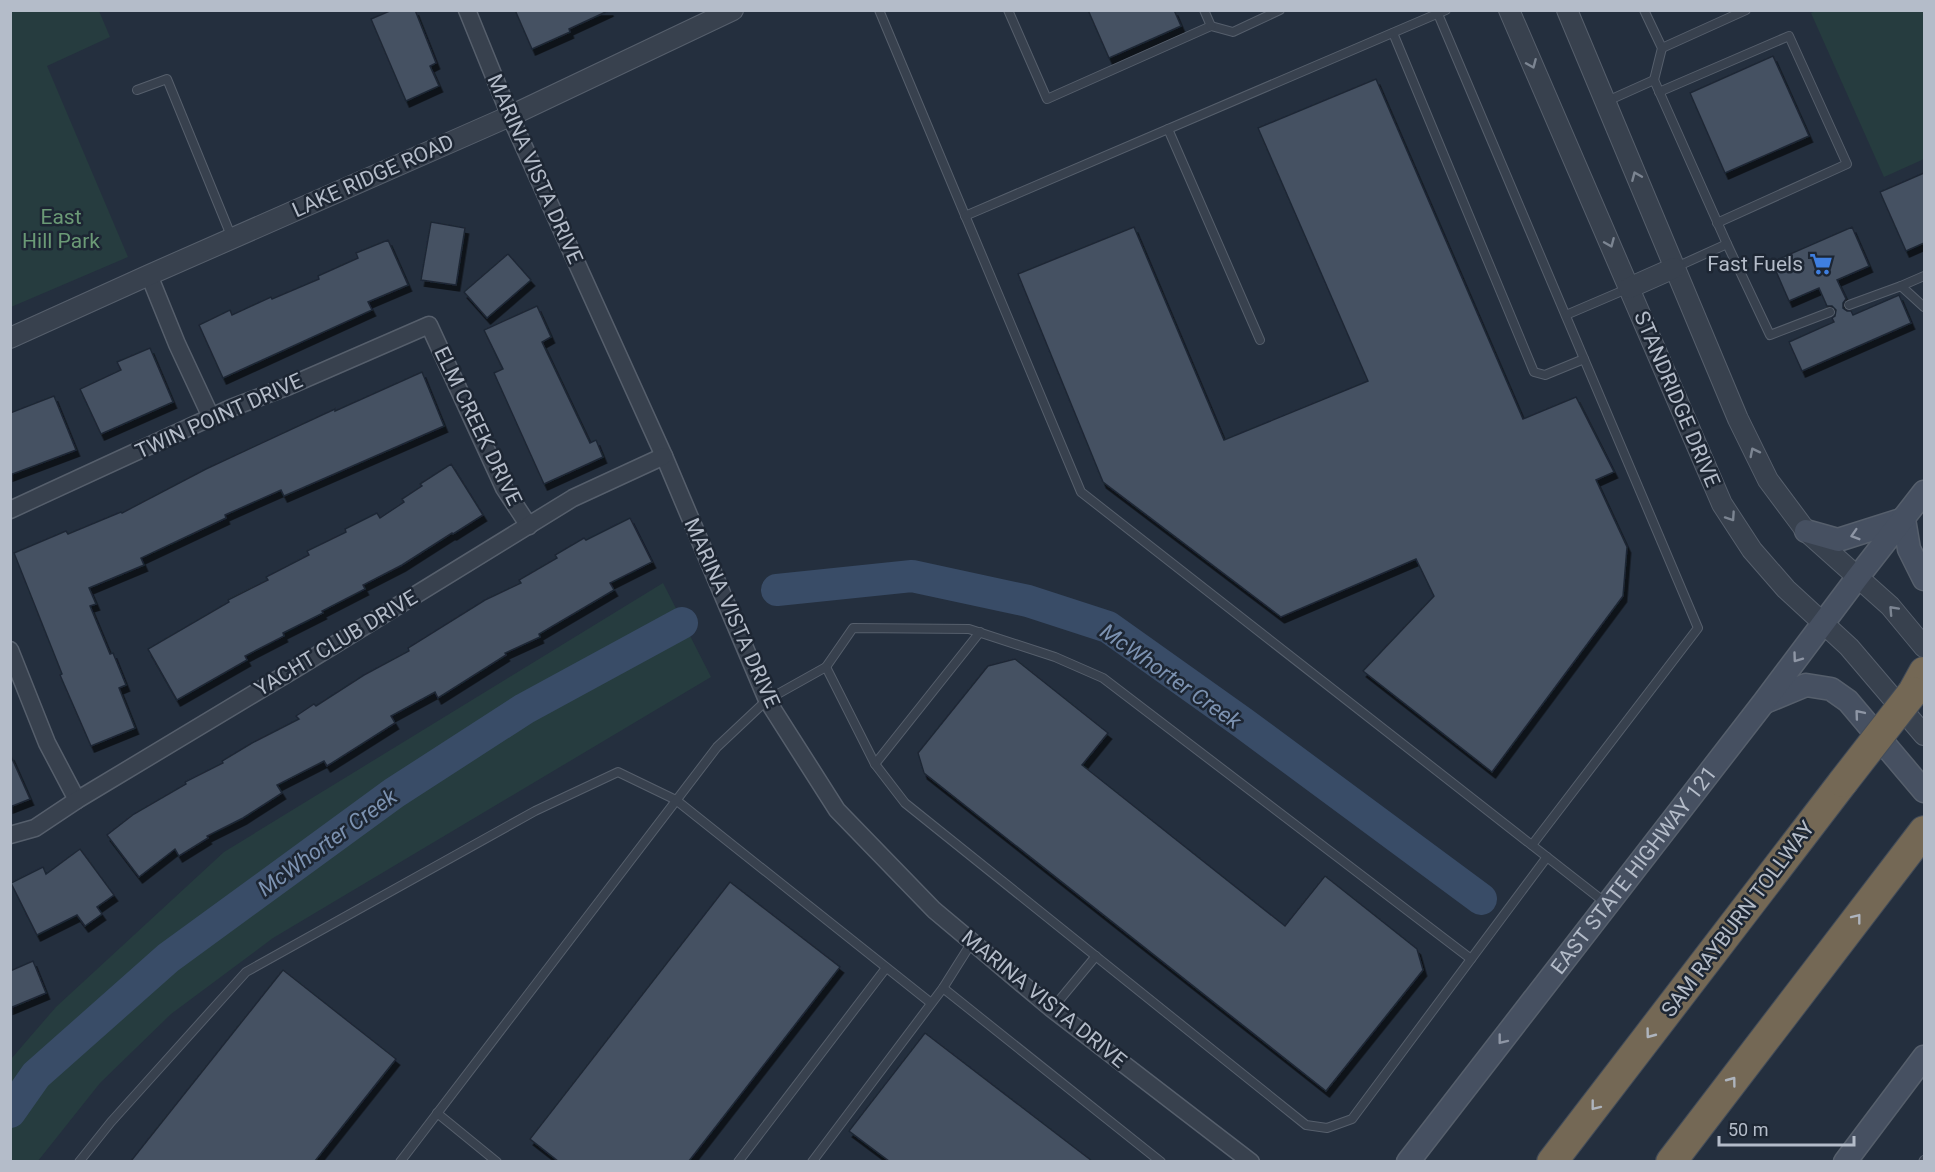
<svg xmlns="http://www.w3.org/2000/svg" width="1935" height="1172" viewBox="0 0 1935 1172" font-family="Roboto,sans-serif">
<defs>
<filter id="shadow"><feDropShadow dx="3.5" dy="6" stdDeviation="0" flood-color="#0009"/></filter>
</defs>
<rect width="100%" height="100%" fill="#242f3e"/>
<!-- green -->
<g fill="#263c3f">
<path d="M11,10L99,11L110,37L47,66L128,257L11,307Z"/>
<path d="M1818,10L1924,11V159L1884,177L1811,13Z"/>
<path d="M663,583L711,677L273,938L171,1014L100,1083L38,1161H11V1059L56,1007L224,852Z"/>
</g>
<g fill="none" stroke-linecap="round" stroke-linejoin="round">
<!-- river -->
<g stroke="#394c67" stroke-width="32">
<path d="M777,590L912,576L1028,601L1108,627L1243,723L1481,899"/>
<path d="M10,1112L36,1075L168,958L394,793L524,709L682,623"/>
</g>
</g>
<!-- building -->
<g fill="#455162" stroke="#1f2835" stroke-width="1.5" filter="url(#shadow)">
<path d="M392,10H415L436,63L430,66L439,86L406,101L371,19Z"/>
<path d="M515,10H610L569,29L570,32L532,49Z"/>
<path d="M1088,10H1174L1181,26L1109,58Z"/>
<path d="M1773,56L1809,136L1725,173L1690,93Z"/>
<path d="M1376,79L1523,419L1576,397L1614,472L1596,480L1627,547L1623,596L1492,772L1363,671L1434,596L1416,559L1281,617L1103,482L1018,274L1134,227L1224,440L1368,381L1258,128Z"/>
<path d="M1924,173V243L1906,251L1880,192Z"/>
<path d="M431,222L465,228L456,285L421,280Z"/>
<path d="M1852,227L1869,266L1837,280L1846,299L1843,303V308L1847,311H1851L1853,315L1899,295L1911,323L1802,371L1789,342L1834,322L1832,318L1835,316L1836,310L1832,306H1827L1819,288L1789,301L1772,262Z"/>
<path d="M388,240L408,285L368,302L372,310L223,378L199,325L230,310L232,315L271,297L272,299L319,279L318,276L358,258L356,253Z"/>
<path d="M508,254L531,280L487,318L464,292Z"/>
<path d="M537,306L551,337L542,342L590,443L596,440L603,457L544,484L494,373L503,369L484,330Z"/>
<path d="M150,348L173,402L101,434L80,389L121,370L117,362Z"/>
<path d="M422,372L444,426L284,496L281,490L225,515L226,518L141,558L144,565L89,588L96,604L90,606L110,654L113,653L126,685L119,688L135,728L91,746L60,675L62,674L14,553L66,531L68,534L121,512L122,513L206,469L335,409V411Z"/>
<path d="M54,396L76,450L10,475V413Z"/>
<path d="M451,464L483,515L453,534L452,533L402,565L363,585L365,589L322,611L323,613L283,633L284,636L245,656L247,660L177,700L148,649L229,602L228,600L268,580L266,577L309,555L307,551L346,532L345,529L377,513L380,518L404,502L402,499L422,486L420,484Z"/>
<path d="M630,518L652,562L610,583L614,590L539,634L540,637L505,653L506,655L438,698L435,692L391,716L395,723L327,766L324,761L277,785L282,793L243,818L207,836L208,838L179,856L175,849L139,877L107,835L134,814L186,784L185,782L223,763L222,761L252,743L299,719L296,716L314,704L316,706L364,675L409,651L408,648L485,600L521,583L519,580L557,558L555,555L584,538L586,540Z"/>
<path d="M1015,659L1108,733L1082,765L1285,926L1325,876L1417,949L1423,970L1326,1091L924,773L918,753L988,666Z"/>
<path d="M10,754L30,799L10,807Z"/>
<path d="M80,849L114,895L97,907L102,914L85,926L77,915L37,935L11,883L43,867L46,874Z"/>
<path d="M730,882L840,967L689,1161H558L530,1139Z"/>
<path d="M33,961L46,993L10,1008V971Z"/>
<path d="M283,970L396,1059L315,1161H131Z"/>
<path d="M925,1033L1092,1161H889L849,1131Z"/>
</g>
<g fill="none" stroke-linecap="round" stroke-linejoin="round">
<!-- service casing -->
<g stroke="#565f6c" stroke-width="10">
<g id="service">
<path d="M879,10L1081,492L1607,904"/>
<path d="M1008,10L1047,99L1211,26L1233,32L1280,10"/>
<path d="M1204,10L1211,26"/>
<path d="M1644,10L1662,48L1654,80"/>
<path d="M1438,14L1698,628L1532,845"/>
<path d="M1393,33L1534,372L1545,375L1584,359"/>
<path d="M1662,48L1746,10"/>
<path d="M137,90L167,79L232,238"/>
<path d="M1659,92L1789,36L1847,164L1717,223"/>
<path d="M1605,102L1654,80L1727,244"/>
<path d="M1168,129L1260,340"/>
<path d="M965,216L1446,10"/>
<path d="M1674,268L1727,244L1770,335L1830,312"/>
<path d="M1901,286L1924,276"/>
<path d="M1849,305L1901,286L1924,307"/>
<path d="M1566,315L1629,288"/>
<path d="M826,667L853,628L969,629L1055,657L1103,678L1471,959"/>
<path d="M875,764L980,632"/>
<path d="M943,988L1161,1162"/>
<path d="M1052,1009L1096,956"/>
<path d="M437,1113L497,1162"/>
<path d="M79,1162L111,1122L246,972L535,811L618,772L676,800L931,1003"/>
<path d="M400,1162L717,747L767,700L826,667L875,764L905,803L1306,1125L1327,1128L1352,1119L1547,857"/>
<path d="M738,1162L886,968"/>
<path d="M812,1162L943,988L972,942"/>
<path d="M1923,1162L1924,1160"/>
</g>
</g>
<!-- minor casing -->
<g stroke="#565f6c" stroke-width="19">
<g id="minor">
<path d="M467,10L510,116L664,456L767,700L837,810L934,910L1052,1009L1251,1162"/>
<path d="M149,275L177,344L211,417"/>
<path d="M10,510L231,408L289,386L429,325L504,488L529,526"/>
<path d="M10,650L47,743L77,800"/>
<path d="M10,835L35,828L77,800L300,666L573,498L664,456"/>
</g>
</g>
<!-- tertiary casing -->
<g stroke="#565f6c" stroke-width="22">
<g id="tertiary">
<path d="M1509,10L1722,504L1752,550L1786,589L1849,647L1924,735"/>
<path d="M1567,10L1738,419L1768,480L1806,531L1890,606L1924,647"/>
<path d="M1629,288L1674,268"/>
<path d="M10,338L149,275L510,116L733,10"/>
</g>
</g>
<!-- secondary casing -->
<g stroke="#565f6c" stroke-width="25">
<g id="secondary">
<path d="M1904,519L1909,549L1924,579"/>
<path d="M1806,531L1838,540L1904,519"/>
<path d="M1765,702L1806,685L1831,689L1848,701L1924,791"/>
<path id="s1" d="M1408,1162L1764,702L1857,578L1924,492"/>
<path d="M1845,1162L1924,1057"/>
</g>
</g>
<!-- motorway casing -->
<g stroke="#434c59" stroke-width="32">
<g id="motorway">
<path d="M1913,692L1924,672"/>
<path d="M1552,1162L1843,782"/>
<path d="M1671,1162L1924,831"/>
</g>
</g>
<!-- service -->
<use href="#service" stroke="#38414e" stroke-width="8"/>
<!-- minor -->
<use href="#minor" stroke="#38414e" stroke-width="16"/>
<!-- tertiary -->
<use href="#tertiary" stroke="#38414e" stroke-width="20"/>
<!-- secondary -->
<use href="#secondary" stroke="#465061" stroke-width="22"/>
<!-- motorway -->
<use href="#motorway" stroke="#746855" stroke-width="30"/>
<!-- motorway-bridge casing -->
<g stroke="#434c59" stroke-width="32" stroke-linecap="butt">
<path id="motorway-bridge" d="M1843,782L1913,692"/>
</g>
<!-- motorway-bridge -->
<use href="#motorway-bridge" stroke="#746855" stroke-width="30"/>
</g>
<!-- one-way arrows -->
<defs><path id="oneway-chevron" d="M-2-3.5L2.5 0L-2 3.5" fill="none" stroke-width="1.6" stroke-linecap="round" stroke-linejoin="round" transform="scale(1.5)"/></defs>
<g stroke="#7c8592">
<use href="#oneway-chevron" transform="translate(1532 64) rotate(67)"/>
<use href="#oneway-chevron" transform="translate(1636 176) rotate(-113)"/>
<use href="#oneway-chevron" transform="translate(1610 243) rotate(67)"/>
<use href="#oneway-chevron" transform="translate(1754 452) rotate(-117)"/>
<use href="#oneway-chevron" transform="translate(1731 517) rotate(56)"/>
<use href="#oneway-chevron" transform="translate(1893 610) rotate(-133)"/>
</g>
<g stroke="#8e96a5">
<use href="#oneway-chevron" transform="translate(1855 535) rotate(163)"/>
<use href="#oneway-chevron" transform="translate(1797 658) rotate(126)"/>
<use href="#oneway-chevron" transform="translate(1859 714) rotate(-130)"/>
<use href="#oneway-chevron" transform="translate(1502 1040) rotate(128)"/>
</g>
<g stroke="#aeb4bd">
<use href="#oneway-chevron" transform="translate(1857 918) rotate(-52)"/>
<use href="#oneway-chevron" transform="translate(1650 1034) rotate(127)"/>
<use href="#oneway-chevron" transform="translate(1732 1081) rotate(-53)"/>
<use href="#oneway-chevron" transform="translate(1595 1106) rotate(128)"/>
</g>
<!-- icons -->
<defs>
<g id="supermarket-bare" transform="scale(1.8)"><path d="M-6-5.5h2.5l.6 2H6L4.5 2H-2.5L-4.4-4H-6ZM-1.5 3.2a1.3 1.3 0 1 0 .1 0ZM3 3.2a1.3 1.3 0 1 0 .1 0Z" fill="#3f7fe0" stroke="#1d2633" stroke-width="2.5" paint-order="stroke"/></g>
</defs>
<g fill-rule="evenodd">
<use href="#supermarket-bare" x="1821" y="264"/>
</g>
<g text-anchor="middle" stroke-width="5" stroke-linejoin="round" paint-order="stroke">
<!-- street labels -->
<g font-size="21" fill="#b4bcc9" stroke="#1d2633">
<text transform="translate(535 169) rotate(66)" y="7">MARINA VISTA DRIVE</text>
<text transform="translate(373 176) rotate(-24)" y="7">LAKE RIDGE ROAD</text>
<text transform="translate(1677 399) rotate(67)" y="7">STANDRIDGE DRIVE</text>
<text transform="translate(219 416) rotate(-24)" y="7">TWIN POINT DRIVE</text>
<text transform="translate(478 426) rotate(64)" y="7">ELM CREEK DRIVE</text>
<text transform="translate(732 613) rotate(66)" y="7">MARINA VISTA DRIVE</text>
<text transform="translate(336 643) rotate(-31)" y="7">YACHT CLUB DRIVE</text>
<text dy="7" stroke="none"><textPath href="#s1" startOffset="369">EAST STATE HIGHWAY 121</textPath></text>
<text transform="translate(1738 919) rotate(-53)" y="7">SAM RAYBURN TOLLWAY</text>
<text transform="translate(1044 999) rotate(39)" y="7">MARINA VISTA DRIVE</text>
</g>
<!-- park labels -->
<g font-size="21" fill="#6b9a76" stroke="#1d2633">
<text x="61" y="224">East<tspan x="61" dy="24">Hill Park</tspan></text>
</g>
<!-- poi labels -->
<g font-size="21" fill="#b4bcc9" stroke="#1d2633" text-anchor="end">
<text x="1803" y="271">Fast Fuels</text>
</g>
<!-- water labels -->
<g font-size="22" font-style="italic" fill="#7c92b1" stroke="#1d2633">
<text transform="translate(1171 676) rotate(35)" y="8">McWhorter Creek</text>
<text transform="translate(327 842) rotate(-36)" y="8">McWhorter Creek</text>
</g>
</g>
<!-- border -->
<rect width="1935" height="1172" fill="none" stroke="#b4bcc9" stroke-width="24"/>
<!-- scale -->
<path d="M1719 1136v9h135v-9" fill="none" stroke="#b4bcc9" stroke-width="3"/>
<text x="1728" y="1136" font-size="18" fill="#b4bcc9" stroke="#1d2633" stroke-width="4.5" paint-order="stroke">50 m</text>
</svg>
